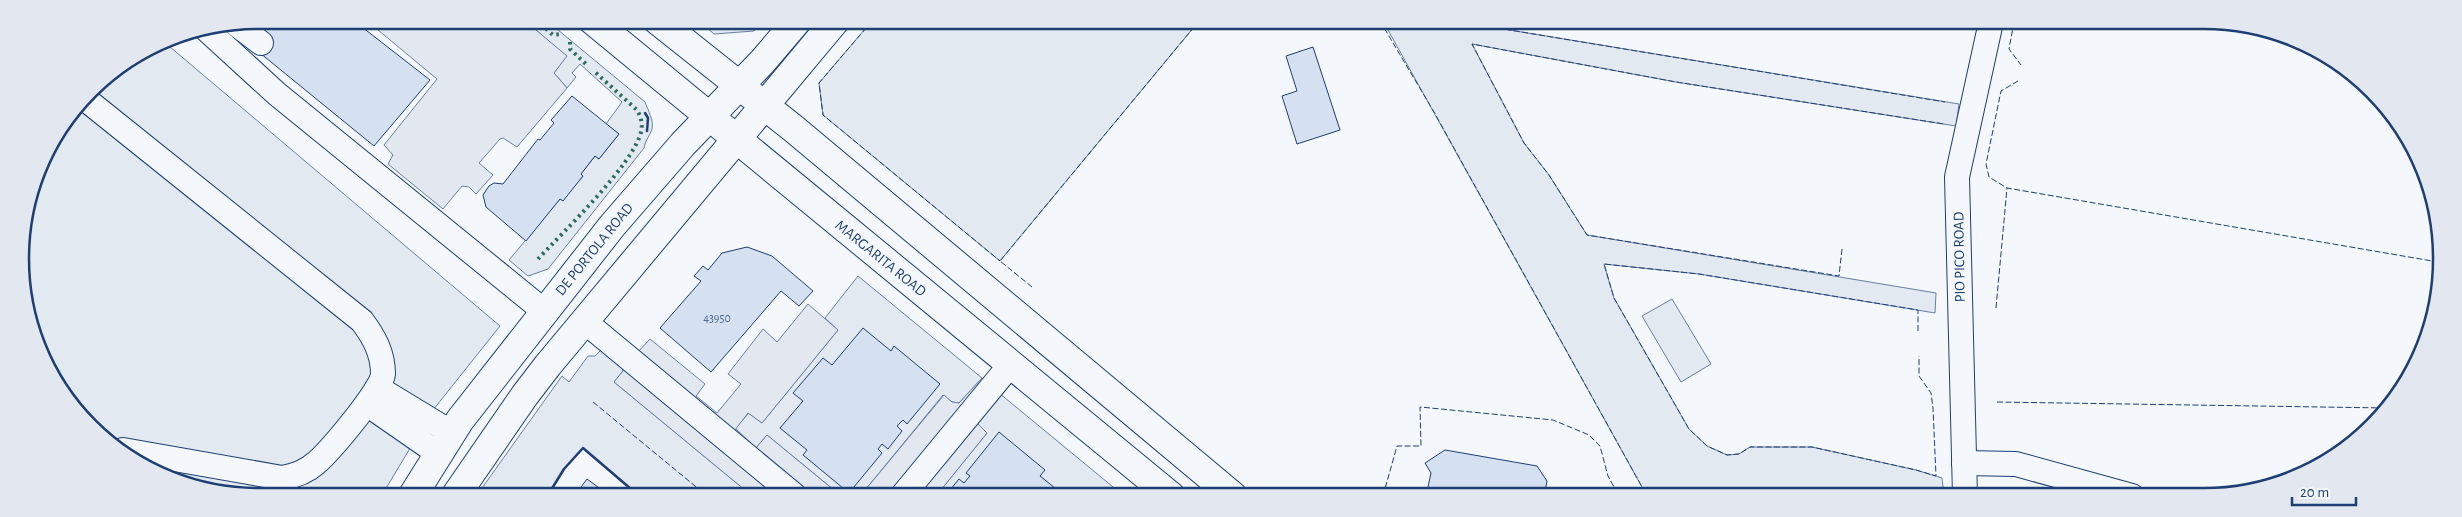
<svg xmlns="http://www.w3.org/2000/svg" width="2462" height="517" viewBox="0 0 2462 517" font-family="'Alegreya Sans',sans-serif">
<rect width="100%" height="100%" fill="#f4f7fb"/>
<!-- green -->
<g fill="#e3e9f0" stroke="#687fa3">
<path d="M524,20H546L645,102C648,110 654,121 652,129C650,136 645,140 644,148L548,269L528,276L509,260L560,199L563,200L583,176L581,174L595,156L599,159L619,134L606,124L622,102L580,64L572,73L576,77L567,88L554,73L566,56Z"/>
<path d="M698,20L763,21L754,31L714,34Z"/>
<path d="M872,21H1199L1000,261L823,115L819,83Z"/>
<path d="M1383,21H1455L1959,104L1956,126L1676,82L1472,44L1524,143L1549,175L1587,235L1936,293L1935,313L1699,274L1604,264L1614,298L1689,429L1707,446L1727,455L1739,454L1750,447H1812L1916,470L1942,478L1944,496H1647Z"/>
<path d="M163,41L500,326L433,410L382,495H228L153,472L79,416L33,335L20,243L38,167L90,90Z"/>
<path d="M858,276L982,378L959,403L952,402L943,395L861,495H840L767,435L756,448L735,428L749,413L762,423L838,330L825,318Z"/>
<path d="M1672,299L1711,364L1681,382L1642,316Z"/>
<path d="M601,350L623,368V371L614,382L751,495H638L583,448L564,469L548,495H477L562,376L569,382L588,356H595Z"/>
<path d="M999,393L1124,496H936L987,433L977,423Z"/>
</g>
<!-- parking -->
<g fill="#e3e8f0" stroke="#687fa3">
<path d="M366,20H524L567,56L554,73L567,88L517,147L503,138L500,139L479,163L493,175L476,194L469,187L462,186L443,209L388,164L393,155L384,145L437,79Z"/>
<path d="M808,304L838,330L762,423L748,413L735,430L756,448L767,435L840,495H751L614,382L623,371V368L650,339L705,384L696,396L717,413L741,384L728,374L763,329L777,342Z"/>
<path d="M982,378L999,393L977,423L987,433L936,496L861,495L944,395L952,402L959,403Z"/>
</g>
<!-- building -->
<g fill="#d5e0f0" stroke="#1d3f73">
<path d="M258,20H353L430,80L374,146L260,53L247,22Z"/>
<path d="M1313,47L1340,130L1297,144L1282,96L1297,91L1286,56Z"/>
<path d="M572,96L619,134L599,159L595,156L581,174L583,176L563,201L560,199L526,241L486,207L483,195L489,186L494,183L503,184L538,139L540,140L554,123L551,120Z"/>
<path d="M747,247L772,256L813,291L799,306L781,291L711,372L660,328L701,281L694,276L703,266L708,270L722,253Z"/>
<path d="M863,328L891,351L894,346L940,384L907,424L903,420L897,426L902,431L888,449L882,444L878,449L882,453L849,493L803,455L807,450L780,428L803,401L793,393L823,358L832,365Z"/>
<path d="M999,432L1045,470L1040,476L1065,496H945L959,479L964,483L970,476L966,473Z"/>
<path d="M1445,450L1537,466L1547,481L1544,496H1423L1421,492L1428,487L1431,473L1425,463Z"/>
<path d="M587,479L609,495H575Z"/>
</g>
<g fill="none" stroke-linecap="round" stroke-linejoin="round">
<!-- minor casing -->
<g stroke="#1d3f73" stroke-width="26">
<g id="minor">
<path d="M236,24L261,43"/>
<path d="M207,30L277,94L544,311"/>
<path d="M84,98L362,321C374,337 383,353 383,374C382,390 330,451 316,463C306,472 295,476 282,478L123,450"/>
<path d="M584,321L794,495"/>
<path d="M378,388L452,433"/>
<path d="M367,404L439,454"/>
<path d="M1964,463L2016,464L2132,496"/>
<path d="M903,495L1011,364"/>
<path d="M1965,496L1957,177L1991,22"/>
</g>
</g>
<!-- major casing -->
<g stroke="#1d3f73" stroke-width="30">
<g id="major">
<path d="M592,20L1171,496"/>
<path d="M657,20L794,129L1233,496"/>
<path d="M413,495L460,420L612,226L683,144L763,61L797,21"/>
<path d="M456,495L525,395L548,365L835,21"/>
</g>
</g>
<!-- minor -->
<use href="#minor" stroke="#f4f7fb" stroke-width="24"/>
<!-- major -->
<use href="#major" stroke="#f4f7fb" stroke-width="28"/>
<!-- hedge -->
<g stroke="#2c6c60" stroke-width="4" stroke-dasharray="2.5 4" stroke-linecap="butt">
<path d="M536,20L553,35L561,34"/>
<path d="M570,42V49L588,66"/>
<path d="M538,259C564,231 633,165 641,132C643,124 641,117 637,110L595,72"/>
</g>
<!-- fence -->
<g stroke="#1d3f73" stroke-width="1" stroke-dasharray="6 2.5" stroke-linecap="butt">
<path d="M872,21L819,83L823,115L1000,261"/>
<path d="M1380,21L1434,112L1647,496"/>
<path d="M1455,21L1945,102"/>
<path d="M2014,22L2009,49L2021,65"/>
<path d="M2018,81L2001,91L1986,164L1989,177L2007,188L2438,262"/>
<path d="M1842,249L1839,276L1587,235L1549,175L1524,143L1472,44L1676,82L1944,124"/>
<path d="M1032,287L1000,261L1199,21"/>
<path d="M1996,308L2007,188"/>
<path d="M1918,331V310L1699,274L1604,264L1614,298L1689,429L1707,446L1727,455L1739,454L1750,447H1812L1916,470L1936,476L1933,408L1931,393L1919,376V356"/>
<path d="M593,402L706,495"/>
<path d="M1997,402L2386,408"/>
<path d="M1999,490L2000,496"/>
<path d="M1383,496L1397,446H1421L1420,407L1553,420L1589,435L1600,446L1608,476L1619,496"/>
</g>
<!-- wall -->
<g stroke="#1d3f73" stroke-width="2.5">
<path d="M645,113L648,118L647,131"/>
<path d="M548,495L564,469L583,448L638,495"/>
</g>
</g>
<g text-anchor="middle" stroke-width="4" stroke-linejoin="round" paint-order="stroke">
<!-- number labels -->
<g font-size="12" fill="#4b6792">
<text x="717" y="322">43950</text>
</g>
<!-- street labels -->
<g font-size="15" fill="#1d3f73" stroke="#f4f7fb">
<text transform="translate(594 249) rotate(-51)" y="5">DE PORTOLA ROAD</text>
<text transform="translate(1959 257) rotate(-91)" y="5">PIO PICO ROAD</text>
<text transform="translate(881 258) rotate(39)" y="5">MARGARITA ROAD</text>
</g>
</g>
<!-- crop -->
<path d="M0 0H2462V517H0ZM258 29H2204A229 229 0 0 1 2433 258V259A229 229 0 0 1 2204 488H258A229 229 0 0 1 29 259V258A229 229 0 0 1 258 29Z" fill="#e3e8f0" fill-rule="evenodd"/>
<path fill="none" stroke="#1d3f73" stroke-width="2.5" d="M258 29H2204A229 229 0 0 1 2433 258V259A229 229 0 0 1 2204 488H258A229 229 0 0 1 29 259V258A229 229 0 0 1 258 29Z"/>
<!-- scale -->
<path d="M2292 497v8h64v-8" fill="none" stroke="#1d3f73" stroke-width="2.5"/>
<text x="2300" y="497" font-size="15" fill="#1d3f73" stroke="#f4f7fb" stroke-width="4" paint-order="stroke">20 m</text>
</svg>
